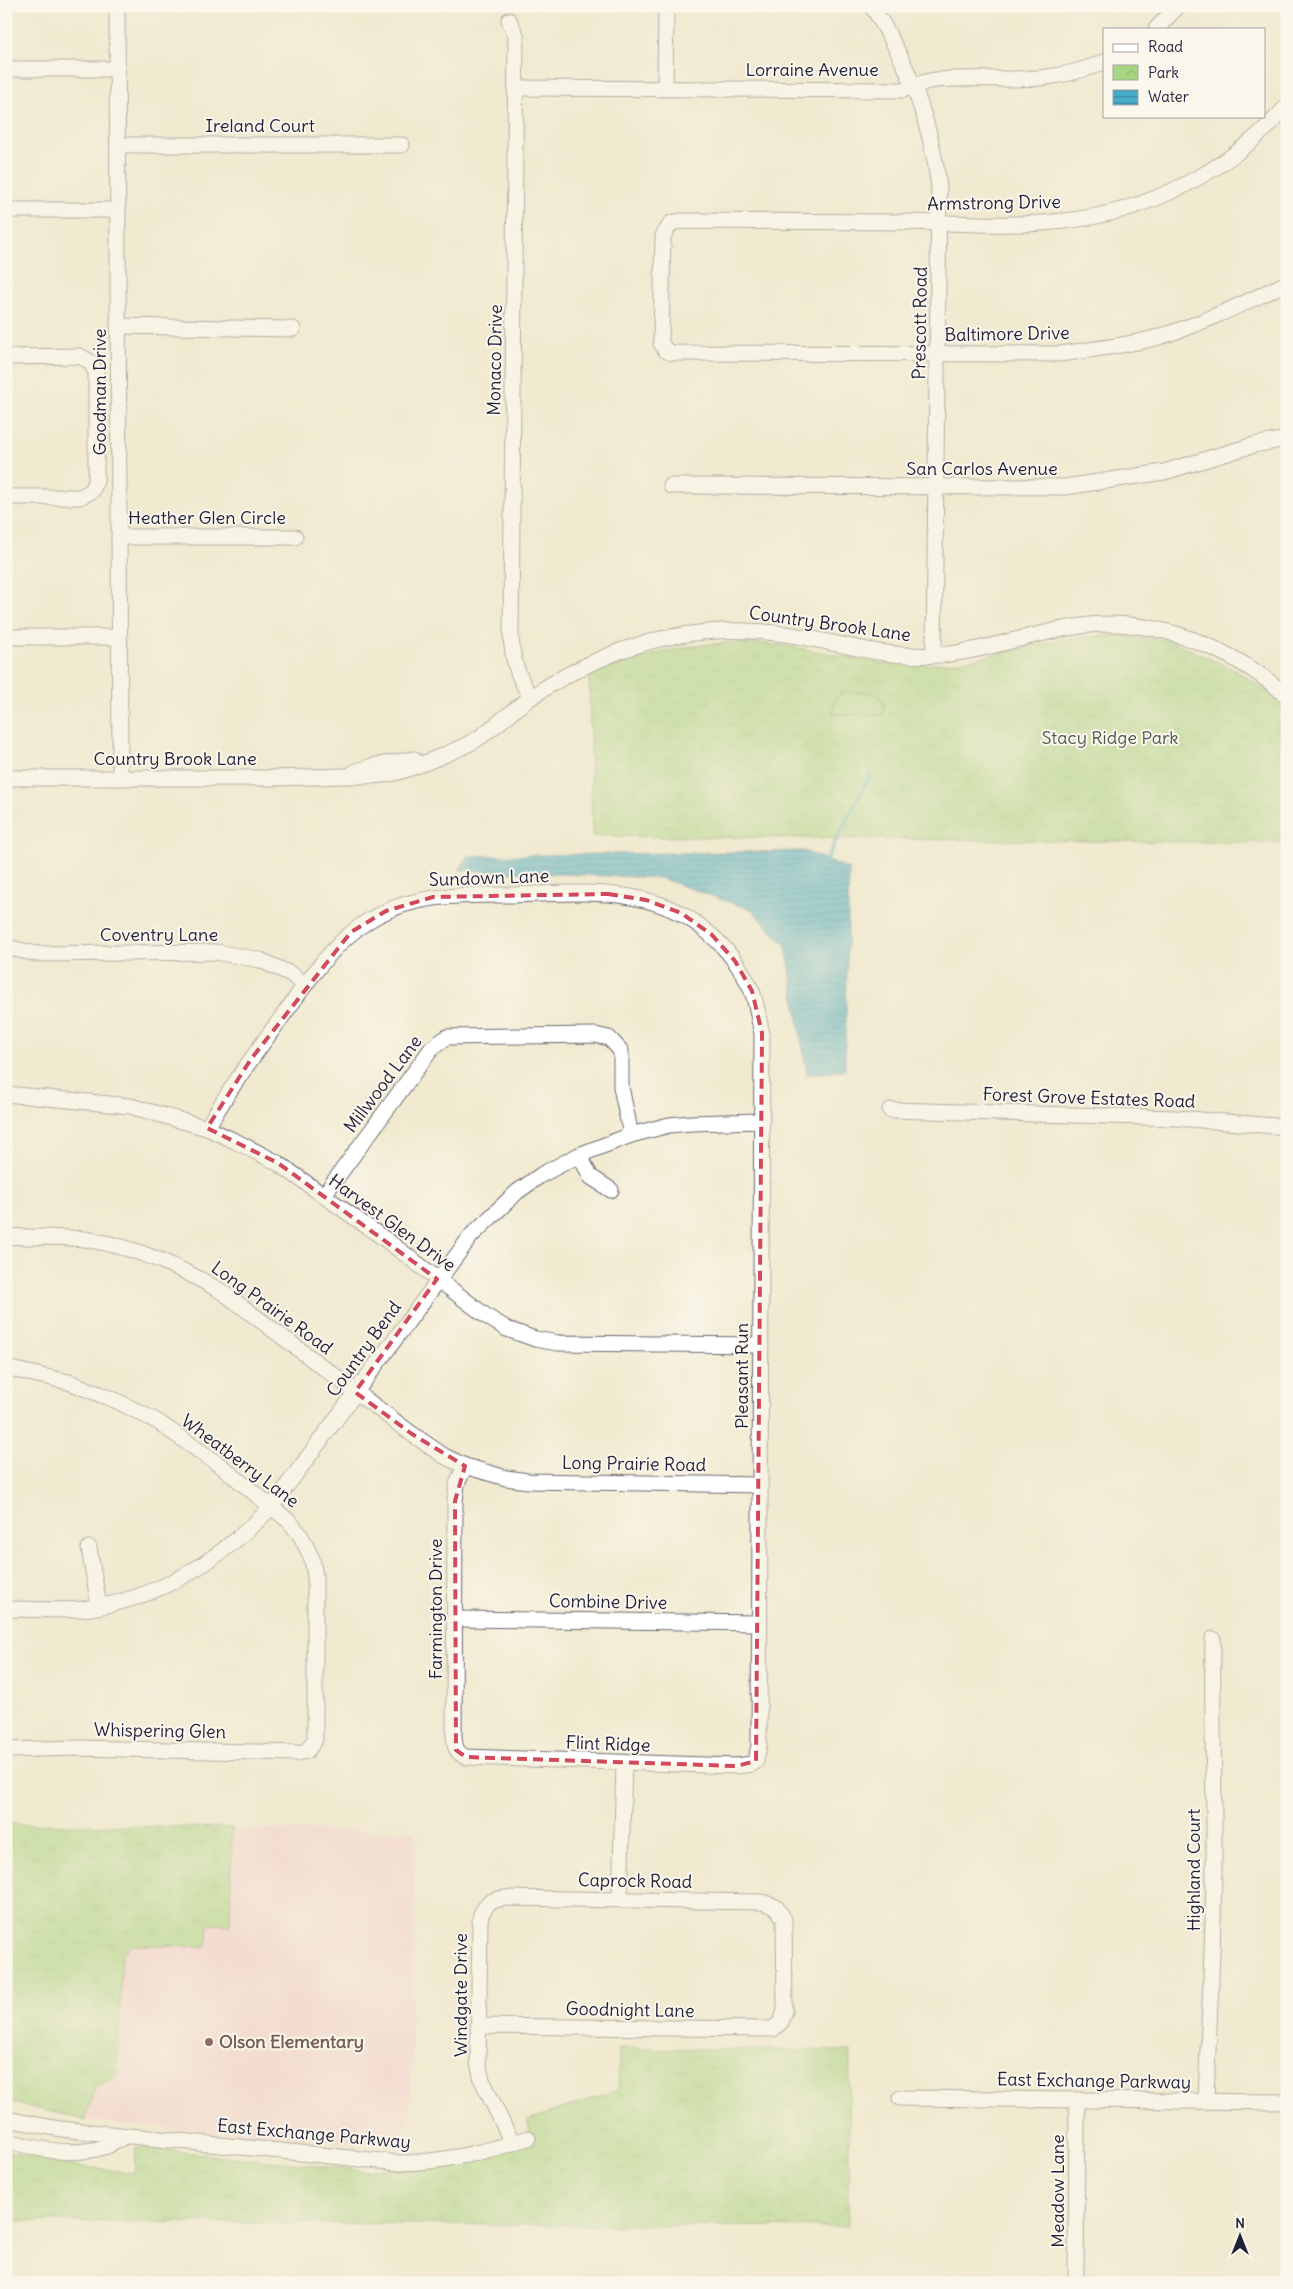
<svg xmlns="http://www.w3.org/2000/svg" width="1293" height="2289" viewBox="0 0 1293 2289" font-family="Delius,sans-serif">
<defs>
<pattern id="grass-tufts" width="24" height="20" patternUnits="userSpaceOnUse" patternTransform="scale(1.25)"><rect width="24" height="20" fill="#a8d582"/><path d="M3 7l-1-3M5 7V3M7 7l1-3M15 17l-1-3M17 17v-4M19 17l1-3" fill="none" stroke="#90b771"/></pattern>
<pattern id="park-crowns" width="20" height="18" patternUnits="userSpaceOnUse" patternTransform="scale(1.25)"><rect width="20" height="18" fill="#a8d582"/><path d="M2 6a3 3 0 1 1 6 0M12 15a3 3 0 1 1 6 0" fill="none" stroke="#90b771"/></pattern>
<pattern id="water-rules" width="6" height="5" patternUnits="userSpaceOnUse" patternTransform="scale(1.25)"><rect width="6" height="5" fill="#47adc7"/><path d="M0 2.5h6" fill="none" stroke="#3b8ca3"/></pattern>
</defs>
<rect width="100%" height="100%" fill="#fbf7ec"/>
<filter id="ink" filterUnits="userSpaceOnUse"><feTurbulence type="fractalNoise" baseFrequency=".02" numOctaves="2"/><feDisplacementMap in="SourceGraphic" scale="10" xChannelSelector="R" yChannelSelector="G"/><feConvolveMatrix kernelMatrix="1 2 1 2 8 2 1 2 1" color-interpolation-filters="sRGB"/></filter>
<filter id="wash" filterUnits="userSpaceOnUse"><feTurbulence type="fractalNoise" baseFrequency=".0096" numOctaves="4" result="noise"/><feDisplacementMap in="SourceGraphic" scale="20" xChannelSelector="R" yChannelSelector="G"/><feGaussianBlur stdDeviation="1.12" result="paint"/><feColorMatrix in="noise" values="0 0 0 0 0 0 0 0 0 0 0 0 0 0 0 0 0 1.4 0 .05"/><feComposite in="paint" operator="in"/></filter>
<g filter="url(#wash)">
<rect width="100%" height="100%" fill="#f1ead0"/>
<!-- built -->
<path fill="#f7cfd2" d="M6,1824L415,1832L410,2145L296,2139L95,2122L6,2101Z"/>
<!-- grass -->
<g fill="url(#grass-tufts)" stroke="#657c5e">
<path d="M9,1824L232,1828L230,1925L208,1924L207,1947L132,1945L122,1953L117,2075L100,2085L94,2091L85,2120L6,2101Z"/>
<path d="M619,2048L850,2051L848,2227L6,2221V2151L61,2164L134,2173L136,2147L365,2171L442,2164L531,2143L528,2120L618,2090Z"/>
</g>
<!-- park -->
<path fill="url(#park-crowns)" stroke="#657c5e" d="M1111,635L1171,641L1235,670L1273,695L1287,708V843L592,836L589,676C650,651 712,637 778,645C824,650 869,666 916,665C967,664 1013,649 1062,640C1078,637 1095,637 1111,635Z"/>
<!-- pitch -->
<path fill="#a8d582" stroke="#657c5e" d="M845,692C867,693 885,687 884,715L833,714C834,702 834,697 845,692Z"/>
<!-- water -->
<path fill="url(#water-rules)" stroke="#346881" d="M804,851L849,869L845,1070L807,1075L786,946L752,910L660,878L459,870L468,856Z"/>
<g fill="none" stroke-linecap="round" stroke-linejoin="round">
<!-- stream -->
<path stroke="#47adc7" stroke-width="3" d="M826,860L871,773"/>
</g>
</g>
<g filter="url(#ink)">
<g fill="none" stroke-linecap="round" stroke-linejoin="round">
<!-- minor casing -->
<g stroke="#6a686f" stroke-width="17">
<g id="minor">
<path d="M117,6L120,778"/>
<path d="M872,6C908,63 931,120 939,187L934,655"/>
<path d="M509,20L516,35L511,634C512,659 517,676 531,697"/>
<path d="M1156,29L1178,6"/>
<path d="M6,69H117"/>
<path d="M516,88L903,90C913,86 925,81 936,80C1000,75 1041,88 1104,62"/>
<path d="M665,89L666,6"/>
<path d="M1287,106C1231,170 1147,213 1063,221C1012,227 960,223 908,222C833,222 757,221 681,221L671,223L663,236L661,343L665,350L672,353L1059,354C1091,350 1123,346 1155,338C1200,325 1244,303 1287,283"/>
<path d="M118,145H402"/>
<path d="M6,210H118"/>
<path d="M118,326L293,329"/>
<path d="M6,357L80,356L90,362L96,372V481L92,491L80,497H6"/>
<path d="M671,486L1065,487L1164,472L1254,445L1287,439"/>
<path d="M119,537H295"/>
<path d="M6,637H119"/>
<path d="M354,772L373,766L414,759"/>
<path d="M6,778C89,778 172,778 255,778C284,778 314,777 343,776C359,776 374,777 390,774C410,770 459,750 477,739C495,727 512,711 530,698C557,679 588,663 620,651C674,631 734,626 792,635C841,643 888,659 938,655C1003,650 1063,618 1130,625C1188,631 1244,658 1287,696"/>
<path d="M6,947L36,954L216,952L260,960L291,974L305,985"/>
<path d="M6,1094L130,1106L207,1128L237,1142L278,1163L389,1242L486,1316L507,1329L535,1339L558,1343L761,1345"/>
<path d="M890,1110L1177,1118L1287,1127"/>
<path d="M207,1128C231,1086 259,1048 287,1010C310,978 334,942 368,921C412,893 463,895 514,895C557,894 603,889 645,900C692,911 732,947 751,989C757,1002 758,1019 762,1033L759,1745L756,1761L752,1764L736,1766L466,1757C456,1753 455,1747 454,1737L455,1501L457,1484L465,1466"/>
<path d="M579,1155L591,1177L611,1190"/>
<path d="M324,1195L432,1048L447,1037L595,1035L609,1038L621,1051V1087L631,1135"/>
<path d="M6,1236C34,1238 63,1236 90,1240C139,1248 182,1268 224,1293L412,1434L444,1456L465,1466L506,1478L528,1481L760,1485"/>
<path d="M6,1368L69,1382L117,1401L158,1422L221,1466L290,1522L301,1536L312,1559L315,1576V1739L307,1751L298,1753L78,1748L6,1750"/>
<path d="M89,1548L99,1606"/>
<path d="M6,1609C31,1609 58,1611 82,1609C157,1601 222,1559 272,1506L471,1236L517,1192L541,1175L579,1155L631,1135L669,1125L691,1123L761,1121"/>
<path d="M455,1619L760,1623"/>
<path d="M620,1900L624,1764"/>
<path d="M478,2026L773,2029L781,2022L785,2011L784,1919L776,1907L762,1902L503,1898L489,1902L481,1914L480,1921L478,2063L482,2080L512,2143"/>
<path d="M900,2098L1287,2102"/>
<path d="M1206,2101C1209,2013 1215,1924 1214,1836C1214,1770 1212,1705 1213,1639"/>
<path d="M6,2119L60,2129L400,2163C445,2162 485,2152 528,2138"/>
<path d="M6,2140C35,2149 74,2157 104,2147C111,2145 118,2140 125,2136"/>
<path d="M1076,2283L1077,2100"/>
</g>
</g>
<!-- minor -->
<use href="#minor" stroke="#fff" stroke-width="15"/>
</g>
</g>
<!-- marked area -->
<path d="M0 0H1293V2289H0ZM608,894L646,900L681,913L712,935L735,961L752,991L762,1033L756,1761L736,1766L466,1757L456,1750L455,1501L465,1466L412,1434L355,1392L437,1279L278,1163L207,1128L251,1059L351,932L386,911L433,897Z" fill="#f1ead0" fill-opacity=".55" fill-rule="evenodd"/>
<path fill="none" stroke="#d1495b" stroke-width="4" stroke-dasharray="10 6" stroke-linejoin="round" d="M608,894L646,900L681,913L712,935L735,961L752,991L762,1033L756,1761L736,1766L466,1757L456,1750L455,1501L465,1466L412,1434L355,1392L437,1279L278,1163L207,1128L251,1059L351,932L386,911L433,897Z"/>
<!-- markers -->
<circle fill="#8d6e63" stroke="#fbf7ec" stroke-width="2" cx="209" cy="2042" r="5"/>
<g text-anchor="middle" stroke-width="4" stroke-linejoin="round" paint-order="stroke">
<!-- street labels -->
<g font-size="18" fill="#22223b" stroke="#fbf7ec">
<text x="812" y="76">Lorraine Avenue</text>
<text x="260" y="132">Ireland Court</text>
<text transform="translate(994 203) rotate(-1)" y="6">Armstrong Drive</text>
<text transform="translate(920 323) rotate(-89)" y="6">Prescott Road</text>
<text transform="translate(1007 334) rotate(-1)" y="6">Baltimore Drive</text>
<text transform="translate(495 360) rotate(-89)" y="6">Monaco Drive</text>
<text transform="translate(100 392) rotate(-90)" y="6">Goodman Drive</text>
<text x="982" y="475">San Carlos Avenue</text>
<text x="207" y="524">Heather Glen Circle</text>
<text transform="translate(830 624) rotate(8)" y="6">Country Brook Lane</text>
<text x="175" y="765">Country Brook Lane</text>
<text transform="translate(489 878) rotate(-2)" y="6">Sundown Lane</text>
<text x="159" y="941">Coventry Lane</text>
<text transform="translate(383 1084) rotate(-53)" y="6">Millwood Lane</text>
<text transform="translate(1089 1098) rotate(2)" y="6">Forest Grove Estates Road</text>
<text transform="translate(392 1223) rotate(36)" y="6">Harvest Glen Drive</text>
<text transform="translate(272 1308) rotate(36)" y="6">Long Prairie Road</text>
<text transform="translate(364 1349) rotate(-54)" y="6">Country Bend</text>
<text transform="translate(742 1376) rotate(-90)" y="6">Pleasant Run</text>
<text transform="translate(240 1461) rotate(37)" y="6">Wheatberry Lane</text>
<text transform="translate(634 1464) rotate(1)" y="6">Long Prairie Road</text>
<text transform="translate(608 1602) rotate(1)" y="6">Combine Drive</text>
<text transform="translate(436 1609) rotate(-90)" y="6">Farmington Drive</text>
<text transform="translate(160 1731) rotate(1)" y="6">Whispering Glen</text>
<text transform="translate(608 1744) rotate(2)" y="6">Flint Ridge</text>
<text transform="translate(1194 1870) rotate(-90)" y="6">Highland Court</text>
<text transform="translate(635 1881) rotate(1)" y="6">Caprock Road</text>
<text transform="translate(461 1995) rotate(-90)" y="6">Windgate Drive</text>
<text transform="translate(630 2010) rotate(1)" y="6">Goodnight Lane</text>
<text transform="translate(1094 2081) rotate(1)" y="6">East Exchange Parkway</text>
<text transform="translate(314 2134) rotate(5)" y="6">East Exchange Parkway</text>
<text transform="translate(1058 2191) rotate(-90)" y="6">Meadow Lane</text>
</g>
<!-- park labels -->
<g font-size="18" fill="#4a5850" stroke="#fbf7ec">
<text x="1110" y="744">Stacy Ridge Park</text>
</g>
<!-- education labels -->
<g font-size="18" font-weight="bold" fill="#785e54" stroke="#fbf7ec" text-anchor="start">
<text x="219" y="2048">Olson Elementary</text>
</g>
</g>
<!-- margin -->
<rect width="1293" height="2289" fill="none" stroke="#fbf7ec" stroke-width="25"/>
<!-- legend -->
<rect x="1103" y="28" width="162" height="90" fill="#fbf7ec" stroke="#a4a2a5"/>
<rect x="1113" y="44" width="25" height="8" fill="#ffffff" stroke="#a4a2a5"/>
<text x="1148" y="52" font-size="15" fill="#22223b">Road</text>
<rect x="1113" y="65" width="25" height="15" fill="url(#park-crowns)" stroke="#a4a2a5"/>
<text x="1148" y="78" font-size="15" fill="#22223b">Park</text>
<rect x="1113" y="90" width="25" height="15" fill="url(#water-rules)" stroke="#a4a2a5"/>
<text x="1148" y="102" font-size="15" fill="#22223b">Water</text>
<!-- north arrow -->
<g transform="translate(1240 2236)" stroke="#fbf7ec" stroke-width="4" paint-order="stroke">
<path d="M0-4L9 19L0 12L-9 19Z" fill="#22223b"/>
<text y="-8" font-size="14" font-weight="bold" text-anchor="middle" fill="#22223b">N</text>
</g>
</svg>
